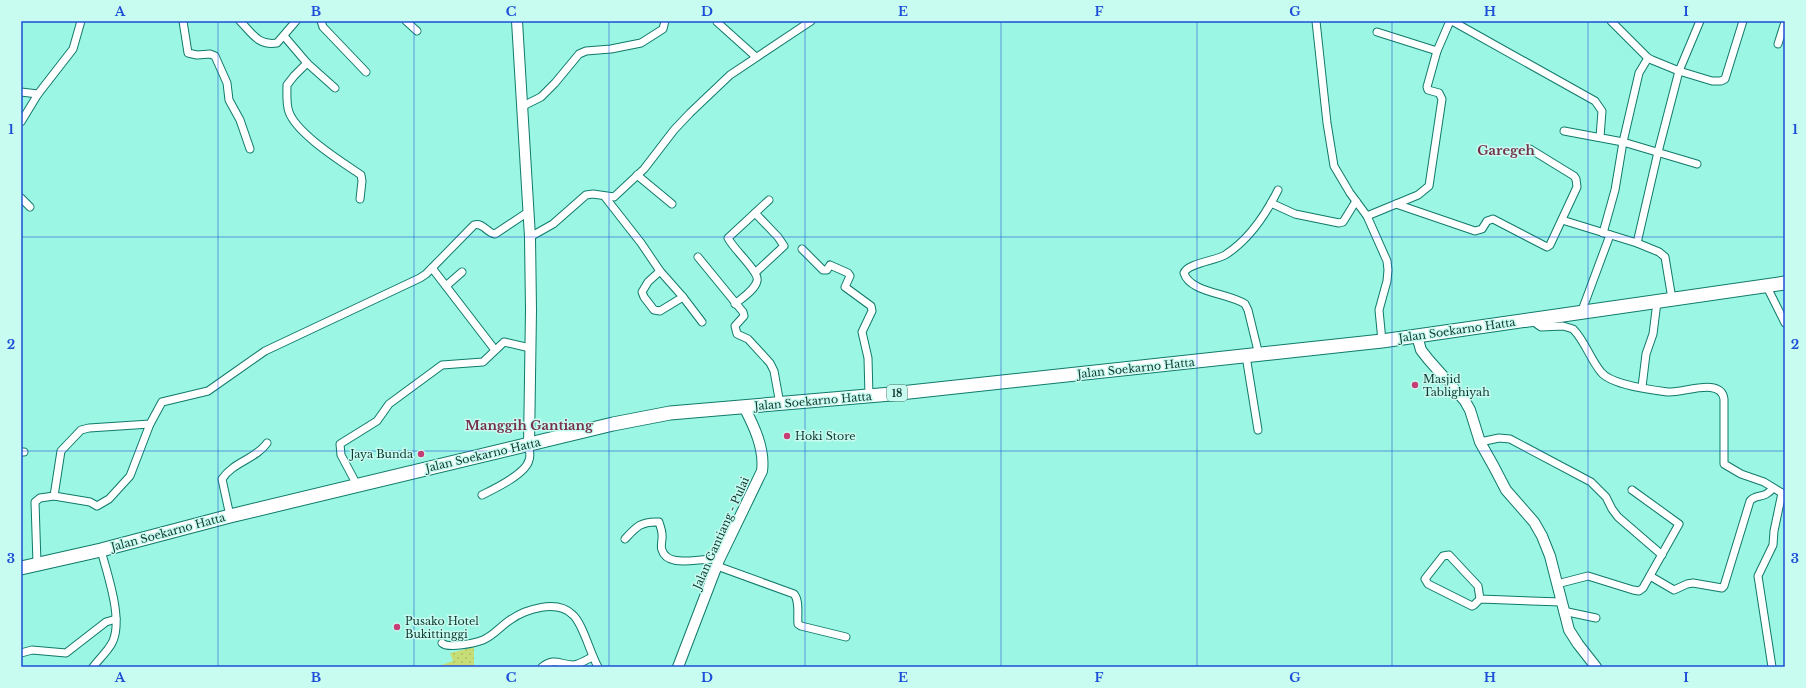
<svg xmlns="http://www.w3.org/2000/svg" width="1806" height="688" viewBox="0 0 1806 688" font-family="'Libre Baskerville',serif">
<defs>
<pattern id="garden-dots" width="8" height="8" patternUnits="userSpaceOnUse"><rect width="8" height="8" fill="#c7de76"/><path d="M2 2h.1M6 6h.1" fill="none" stroke="#aabf67" stroke-width="1.8" stroke-linecap="round"/></pattern>
</defs>
<rect width="100%" height="100%" fill="#9bf6e3"/>
<!-- garden -->
<path fill="url(#garden-dots)" d="M474,647V667H436L453,661L450,653Z"/>
<g fill="none" stroke-linecap="round" stroke-linejoin="round">
<!-- street casing -->
<g stroke="#0f7a6b" stroke-width="9">
<g id="street">
<path d="M183,21L188,53L197,55L210,54L215,56L227,83L229,100L240,120L250,149"/>
<path d="M240,21C252,33 258,46 277,43L296,21"/>
<path d="M321,21L323,27L366,72"/>
<path d="M406,21L417,31"/>
<path d="M718,21L717,22L756,57"/>
<path d="M1316,21L1327,123L1334,166L1350,193L1367,216L1387,261L1388,270L1387,281L1379,310L1382,341"/>
<path d="M1452,21L1595,101L1602,111L1600,137"/>
<path d="M1611,21L1648,58L1652,60L1679,71L1712,81H1721L1725,79L1743,21"/>
<path d="M1377,32L1437,51"/>
<path d="M284,36L307,63L335,88"/>
<path d="M1778,44L1785,22"/>
<path d="M307,63L294,76L287,85C287,94 286,104 289,112C297,134 342,162 361,175L362,181L360,199"/>
<path d="M21,92L38,94"/>
<path d="M523,106L541,97L555,83L579,54L586,51L611,49L641,43L663,29L665,21"/>
<path d="M21,122L38,94L73,49L81,21"/>
<path d="M1564,131L1623,142L1697,164"/>
<path d="M637,175L672,204"/>
<path d="M605,197L641,243L660,271L683,297L702,322"/>
<path d="M21,198L30,207"/>
<path d="M1271,203L1295,214L1339,223L1343,222L1356,201"/>
<path d="M1396,204L1475,231L1482,229L1487,221L1493,219L1547,247L1550,245L1577,187L1576,179L1574,176L1530,149"/>
<path d="M755,213L778,237L784,246L756,272"/>
<path d="M1367,216L1418,195L1429,186L1442,99L1439,93L1428,90L1427,87L1437,51L1450,21"/>
<path d="M1562,220L1637,243"/>
<path d="M1603,233L1615,190L1623,142L1639,73L1648,58"/>
<path d="M530,237L553,224L586,195L593,194L614,197L644,169L674,130L690,113L730,75L811,21"/>
<path d="M802,249L823,270H827L830,265L848,273L850,276L845,287L871,306L872,311L862,332L868,358L869,396"/>
<path d="M698,257L743,312L744,316L735,326L737,334L748,339L770,363L774,371L780,404"/>
<path d="M432,268L495,350"/>
<path d="M660,271L648,282L642,292L644,297L654,310L660,311L683,297"/>
<path d="M1766,285L1785,323"/>
<path d="M446,286L462,272"/>
<path d="M1672,299L1665,257L1659,252L1637,243L1658,152L1679,71L1700,21"/>
<path d="M735,304C742,298 755,290 757,281C760,272 733,249 728,238L769,200"/>
<path d="M1581,313L1610,235"/>
<path d="M1531,320L1541,327L1563,326L1573,329C1585,341 1590,359 1601,372C1611,385 1652,390 1668,392C1684,393 1721,377 1724,399V464L1741,474L1764,482L1785,495"/>
<path d="M1259,355L1248,310L1245,304C1229,293 1190,293 1184,273C1188,263 1215,261 1225,255C1249,240 1266,214 1278,190"/>
<path d="M1246,356L1258,430"/>
<path d="M1642,387L1646,354L1653,334L1657,302"/>
<path d="M1480,442L1499,438L1510,439L1591,482L1606,497L1612,509L1618,517L1662,555"/>
<path d="M21,452H24"/>
<path d="M357,485L341,455L340,444L377,421L389,404L442,365L483,362L504,342L530,348"/>
<path d="M482,495C494,489 526,474 529,460C531,456 529,450 529,445"/>
<path d="M54,496L90,502L97,506L109,499L130,476L150,424"/>
<path d="M230,516L222,479C233,462 256,459 267,443"/>
<path d="M625,539C636,527 641,521 659,522C660,526 662,530 662,534C663,539 660,546 662,550C668,570 704,556 719,560"/>
<path d="M37,563L35,502L40,498L54,496L61,451L81,430L89,428L150,424L162,402L208,391L265,351L420,278L426,274L474,225C483,222 487,233 495,234L528,212"/>
<path d="M717,566L794,594C800,601 797,615 798,624L801,626L846,637"/>
<path d="M1650,576L1674,590L1687,584L1693,583L1722,588L1724,586L1750,501C1756,493 1764,500 1773,488"/>
<path d="M1557,584L1588,576L1633,590L1639,591L1643,588L1679,524L1632,490"/>
<path d="M1480,599L1478,586L1449,555L1443,556L1425,579L1428,584L1472,606L1474,605L1480,599L1561,602"/>
<path d="M1563,611L1596,618"/>
<path d="M442,643C448,649 475,643 483,640C493,636 501,626 510,620C526,609 557,599 573,615C583,624 590,653 598,667"/>
<path d="M21,653L32,650L66,653L106,622L116,619"/>
<path d="M93,667C99,659 107,652 112,643C124,620 107,574 101,550"/>
<path d="M542,667C555,657 560,665 574,665C580,664 586,660 592,657"/>
<path d="M1772,667L1758,576L1773,545L1774,531L1782,493"/>
</g>
</g>
<!-- secondary casing -->
<g stroke="#0f7a6b" stroke-width="12">
<g id="secondary">
<path d="M517,21L530,237L531,310L529,445"/>
<path d="M1417,336L1421,350L1428,359L1465,401L1470,410L1480,442L1494,467L1506,490L1534,522L1542,536L1550,556L1569,630L1578,644L1596,667"/>
<path d="M678,667L719,560L762,471C765,449 754,426 744,407"/>
</g>
</g>
<!-- highway casing -->
<g stroke="#0f7a6b" stroke-width="15">
<path id="highway" d="M21,568L101,550L230,516L613,424L670,413L891,394L1382,341L1785,283"/>
</g>
<!-- street -->
<use href="#street" stroke="#fff" stroke-width="7"/>
<!-- secondary -->
<use href="#secondary" stroke="#fff" stroke-width="10"/>
<!-- highway -->
<use href="#highway" stroke="#fff" stroke-width="13"/>
</g>
<!-- grid -->
<path fill="none" stroke="#1d4ed8" stroke-width="1" stroke-opacity="0.55" d="M218,21V667M414,21V667M609,21V667M805,21V667M1001,21V667M1197,21V667M1392,21V667M1588,21V667M21,237H1785M21,451H1785"/>
<!-- markers -->
<g fill="#c73d75" stroke="#c8fcf0" stroke-width="1.5">
<circle cx="1415" cy="385" r="4"/>
<circle cx="787" cy="436" r="4"/>
<circle cx="421" cy="454" r="4"/>
<circle cx="397" cy="627" r="4"/>
</g>
<g text-anchor="middle" stroke-width="3" stroke-linejoin="round" paint-order="stroke">
<!-- shield labels -->
<rect fill="#c8fcf0" stroke="#48736a" stroke-width="1" x="887" y="385" width="20" height="16" rx="3"/>
<g font-size="10" font-weight="bold" fill="#113831">
<text x="897" y="397">18</text>
</g>
<!-- street labels -->
<g font-size="11" fill="#113831" stroke="#c8fcf0">
<text transform="translate(1457 330) rotate(-8)" y="4">Jalan Soekarno Hatta</text>
<text transform="translate(1136 368) rotate(-6)" y="4">Jalan Soekarno Hatta</text>
<text transform="translate(813 401) rotate(-5)" y="4">Jalan Soekarno Hatta</text>
<text transform="translate(483 455) rotate(-13)" y="4">Jalan Soekarno Hatta</text>
<text transform="translate(168 532) rotate(-15)" y="4">Jalan Soekarno Hatta</text>
<text transform="translate(721 533) rotate(-66)" y="4">Jalan Gantiang - Pulai</text>
</g>
<!-- poi labels -->
<g font-size="11" fill="#113831" stroke="#c8fcf0" text-anchor="start">
<text x="1423" y="383">Masjid<tspan x="1423" dy="13">Tablighiyah</tspan></text>
<text x="795" y="440">Hoki Store</text>
<text x="413" y="458" text-anchor="end">Jaya Bunda</text>
<text x="405" y="625">Pusako Hotel<tspan x="405" dy="13">Bukittinggi</tspan></text>
</g>
<!-- quarter labels -->
<g font-size="13" font-weight="bold" fill="#75314a" stroke="#c8fcf0">
<text x="1506" y="155">Garegeh</text>
<text x="529" y="430">Manggih Gantiang</text>
</g>
</g>
<!-- border -->
<rect width="1806" height="688" fill="none" stroke="#c8fcf0" stroke-width="44"/>
<rect x="22" y="22" width="1762" height="644" fill="none" stroke="#1d4ed8" stroke-width="1.5"/>
<g font-size="13" text-anchor="middle" font-weight="bold" fill="#1d4ed8">
<text x="120" y="16">A</text>
<text x="316" y="16">B</text>
<text x="511" y="16">C</text>
<text x="707" y="16">D</text>
<text x="903" y="16">E</text>
<text x="1099" y="16">F</text>
<text x="1295" y="16">G</text>
<text x="1490" y="16">H</text>
<text x="1686" y="16">I</text>
<text x="11" y="134">1</text>
<text x="1795" y="134">1</text>
<text x="11" y="349">2</text>
<text x="1795" y="349">2</text>
<text x="11" y="563">3</text>
<text x="1795" y="563">3</text>
<text x="120" y="682">A</text>
<text x="316" y="682">B</text>
<text x="511" y="682">C</text>
<text x="707" y="682">D</text>
<text x="903" y="682">E</text>
<text x="1099" y="682">F</text>
<text x="1295" y="682">G</text>
<text x="1490" y="682">H</text>
<text x="1686" y="682">I</text>
</g>
</svg>
